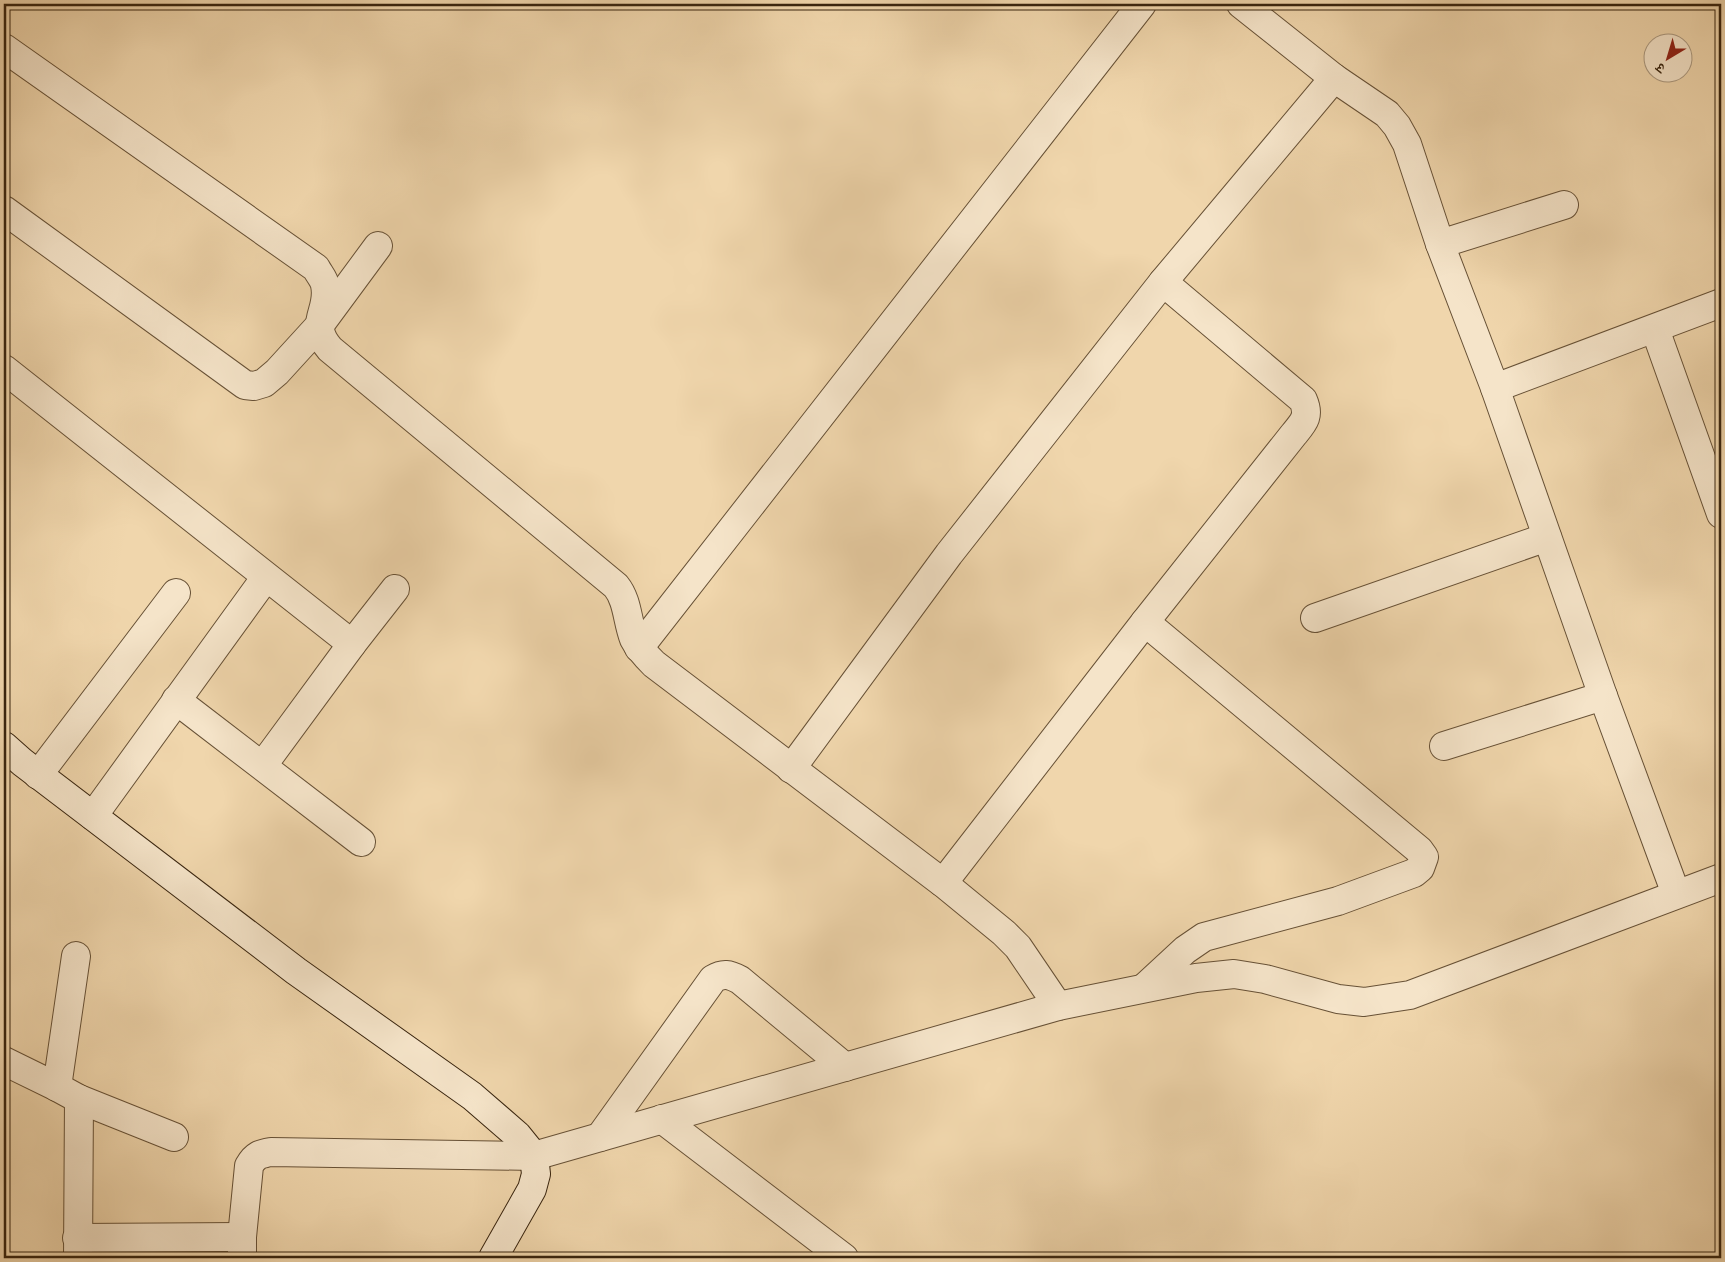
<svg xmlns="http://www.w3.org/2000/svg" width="1725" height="1262" viewBox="0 0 1725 1262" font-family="'IM FELL Great Primer','Noto Serif Devanagari',serif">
<rect width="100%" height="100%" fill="#f0d6ac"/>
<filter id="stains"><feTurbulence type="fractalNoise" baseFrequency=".004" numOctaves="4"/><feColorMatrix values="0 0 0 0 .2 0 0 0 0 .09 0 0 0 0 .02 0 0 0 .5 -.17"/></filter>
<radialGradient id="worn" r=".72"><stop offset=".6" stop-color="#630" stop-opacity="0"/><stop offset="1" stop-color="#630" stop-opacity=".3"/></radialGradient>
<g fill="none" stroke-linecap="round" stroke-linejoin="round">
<!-- street casing -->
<g stroke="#675136" stroke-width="30">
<g id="street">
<path d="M1241,4L1334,78L1387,114L1397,126L1407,144L1440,244L1495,388L1603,696L1676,894"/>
<path d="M4,48L316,268C319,274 324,279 325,285C331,311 307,323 330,349L616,586C628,601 627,621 634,639C639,649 647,657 654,664L943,883L1004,933L1018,947L1058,1006"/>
<path d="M4,210L245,385L254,386L264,383L277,372L319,326L378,246"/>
<path d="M1440,244L1564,205"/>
<path d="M1655,329L1721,514"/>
<path d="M4,369L352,644"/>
<path d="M1495,388L1721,303"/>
<path d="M1315,618L1547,537"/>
<path d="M1145,622L1419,850L1424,857L1420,868L1414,873L1338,901L1204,937L1185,950L1145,987"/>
<path d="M639,648L1142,4"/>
<path d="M176,700L361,842"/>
<path d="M1444,746L1603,696"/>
<path d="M263,765L352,644L395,589"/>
<path d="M791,769L949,554L1163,282L1334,78"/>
<path d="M38,775L176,593"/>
<path d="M93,816L266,577"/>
<path d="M943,883L1145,622L1294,434C1304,422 1310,416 1303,400L1163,282"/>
<path d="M4,1061L57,1087L79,1099L174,1137"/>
<path d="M57,1087L76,956"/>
<path d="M662,1119L844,1258"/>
<path d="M600,1137L713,979C723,973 729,974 740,980L845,1067"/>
<path d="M77,1238L242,1237"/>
<path d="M78,1258L79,1099"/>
<path d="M242,1258V1237L249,1166C255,1155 260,1154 271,1152L534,1156L1058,1006L1196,978L1234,974L1265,979L1338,999L1364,1002L1410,995L1721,878"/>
</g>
</g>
<!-- secondary casing -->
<g stroke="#39250f" stroke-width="30">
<path id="secondary" d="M4,746L22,762L296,971L472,1096L517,1135L534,1156L536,1174L532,1189L493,1258"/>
</g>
<!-- street -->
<use href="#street" stroke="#f5e4c9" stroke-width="28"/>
<!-- secondary -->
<use href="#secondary" stroke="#f5e4c9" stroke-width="28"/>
</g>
<!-- margin -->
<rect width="1725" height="1262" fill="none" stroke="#f0d6ac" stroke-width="20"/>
<rect x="5" y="5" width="1715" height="1252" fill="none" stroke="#39250f" stroke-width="2.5"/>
<rect x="10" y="10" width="1705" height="1242" fill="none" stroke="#39250f"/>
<!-- north arrow -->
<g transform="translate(1668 58) rotate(218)"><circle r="24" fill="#f5e4c9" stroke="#aa987f"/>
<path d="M0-4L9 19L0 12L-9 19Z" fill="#8f2418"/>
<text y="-8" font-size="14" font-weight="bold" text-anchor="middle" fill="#39250f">उ</text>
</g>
<rect width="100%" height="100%" filter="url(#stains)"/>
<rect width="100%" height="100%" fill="url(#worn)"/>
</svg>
